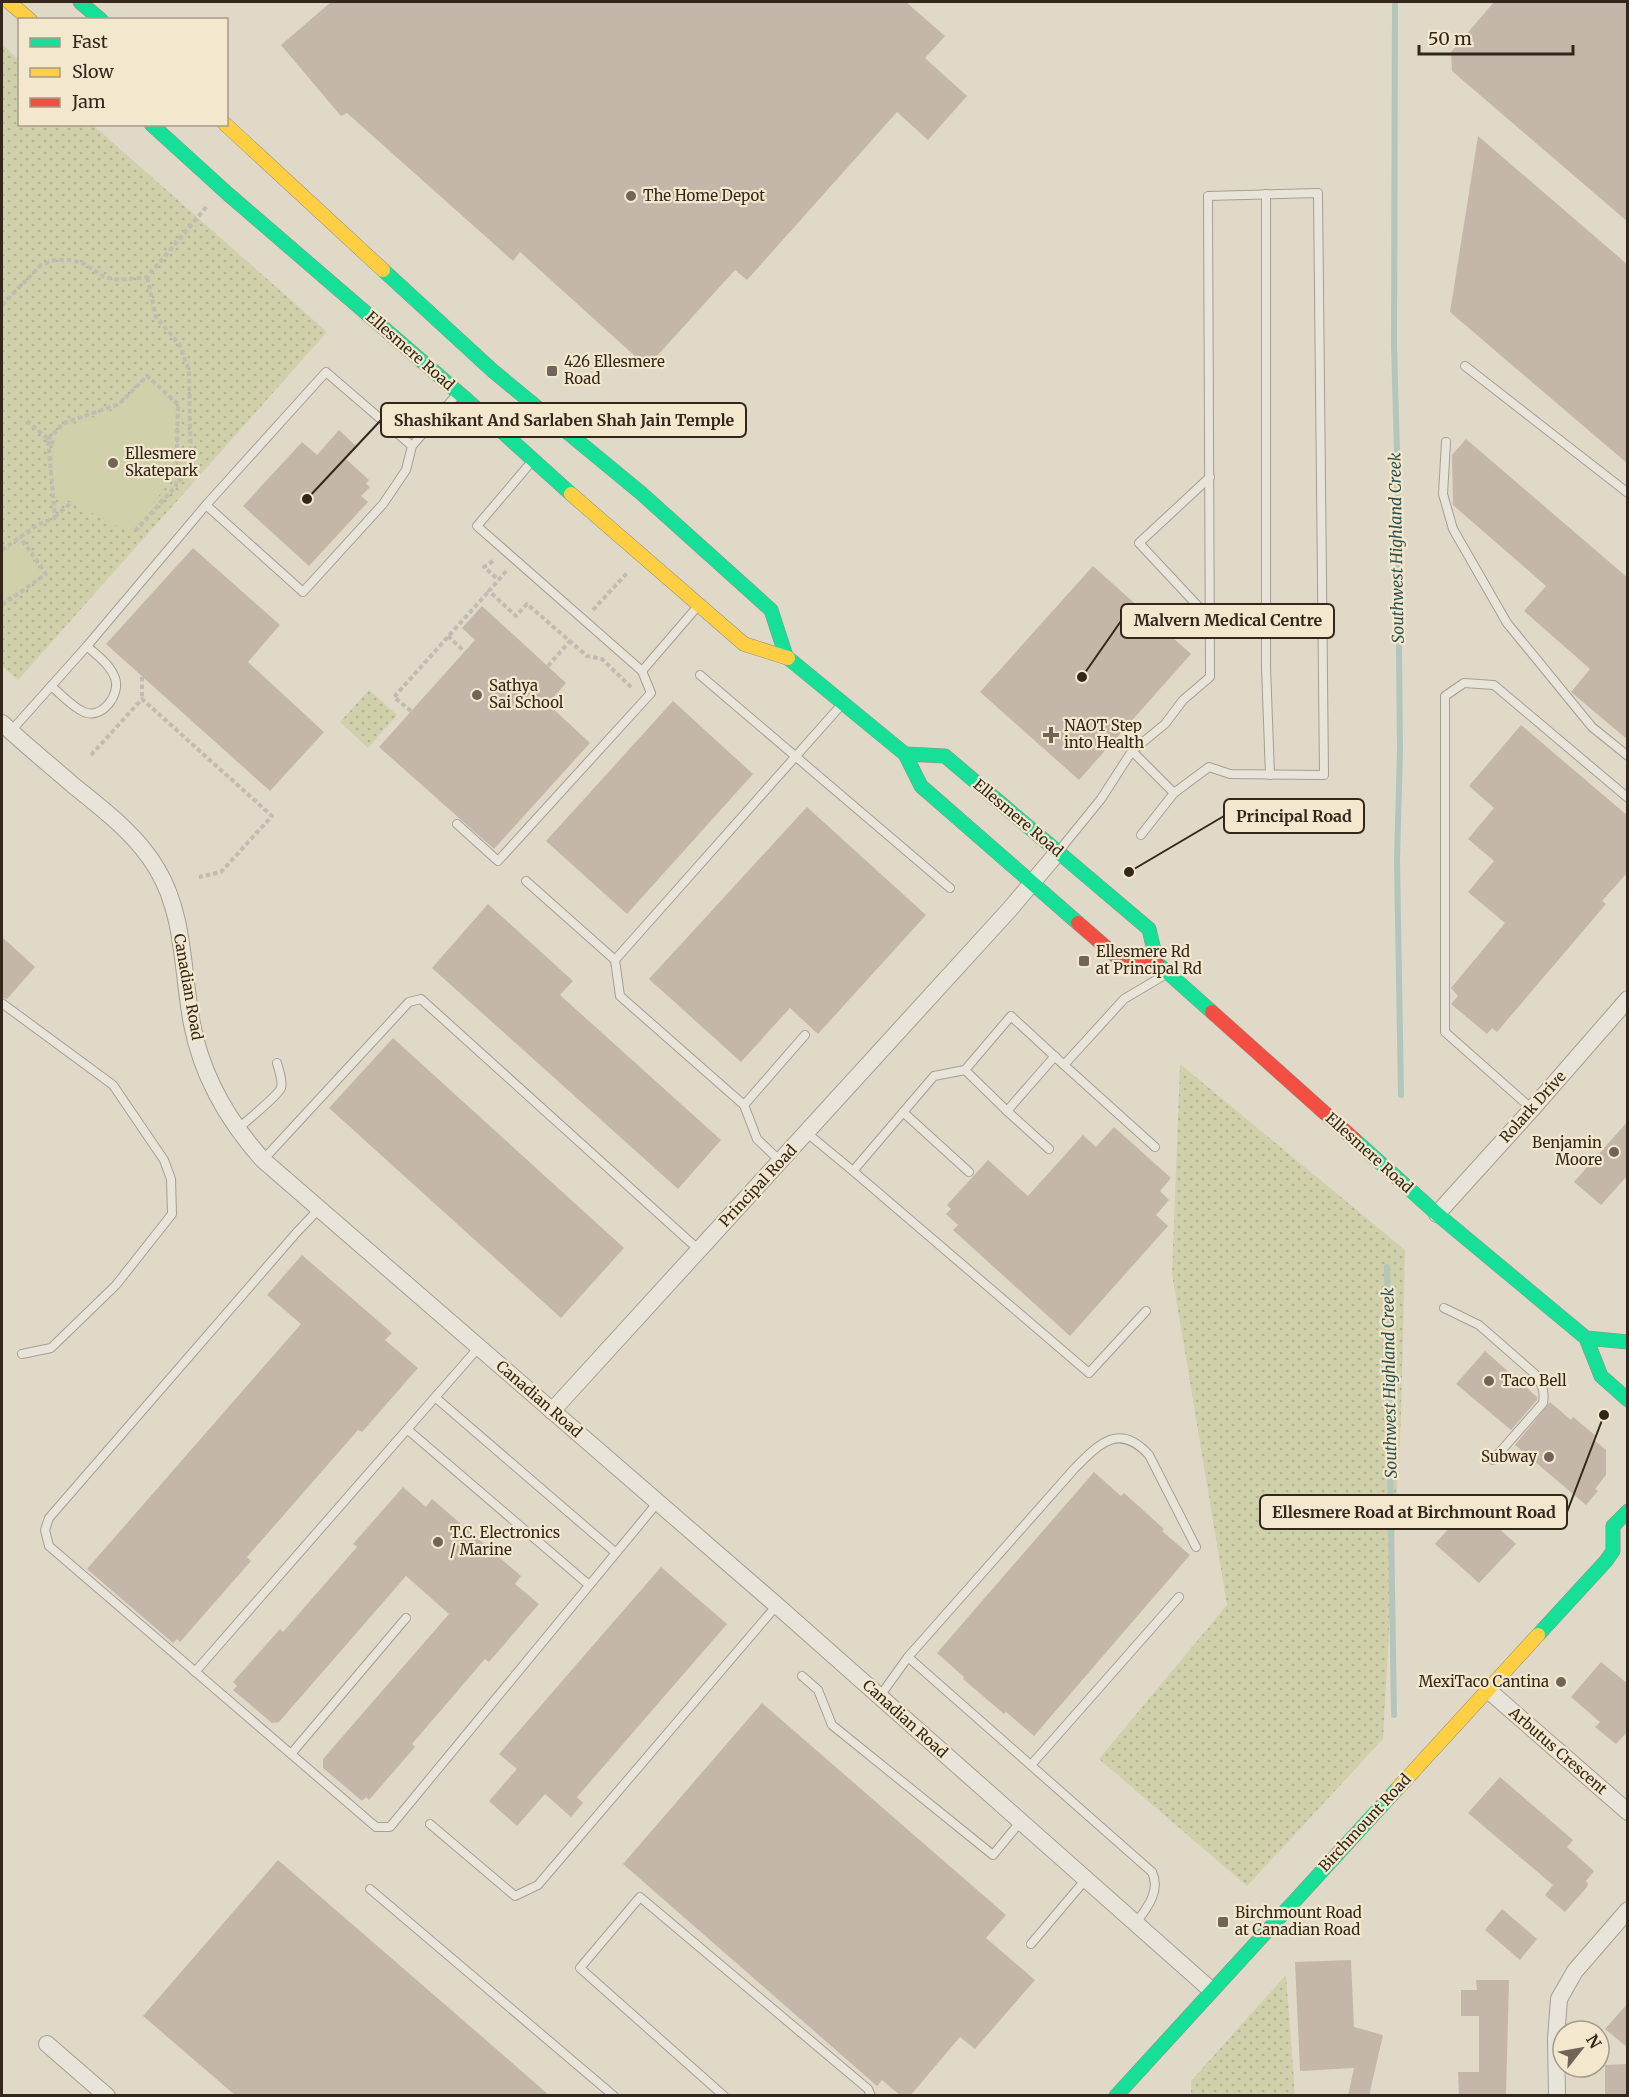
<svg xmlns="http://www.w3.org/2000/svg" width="1629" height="2097" viewBox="0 0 1629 2097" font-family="Merriweather,serif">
<defs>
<pattern id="grass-dots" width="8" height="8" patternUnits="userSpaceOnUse" patternTransform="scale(1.5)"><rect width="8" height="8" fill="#d0d0ab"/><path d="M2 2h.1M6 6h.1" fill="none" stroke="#b3b393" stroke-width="1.8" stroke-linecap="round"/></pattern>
</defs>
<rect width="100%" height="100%" fill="#e0d9c8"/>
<!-- grass -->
<g fill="url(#grass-dots)">
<path d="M2,44L19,60L20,124L93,125L327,332L18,680L2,666Z"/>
<path d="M369,690L397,715L368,748L340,722Z"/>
<path d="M1180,1064L1405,1250L1401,1416L1383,1739L1247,1886L1099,1759L1227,1605L1172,1274Z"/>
<path d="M1286,1975L1295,2095H1191V2081Z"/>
</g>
<!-- pitch -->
<g fill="#d0d0ab">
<path d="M147,382L176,408L171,481L129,532L54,493L52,445L68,426L120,408Z"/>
<path d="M19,541L42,573L2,602V553Z"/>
</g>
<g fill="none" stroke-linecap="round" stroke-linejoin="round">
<!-- stream -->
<g stroke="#b4c5bb" stroke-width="6">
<path d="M1395,2L1394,345L1397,454L1400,750L1397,860L1401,1095"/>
<path d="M1387,1267L1394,1715"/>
</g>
</g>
<!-- building -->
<g fill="#c4b7a9">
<path d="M331,2H906L945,36L925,58L967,96L928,140L897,112L747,280L735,270L647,367L520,252L513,261L347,113L341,116L281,45Z"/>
<path d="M1494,2H1628V222L1452,71L1451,52Z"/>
<path d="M1478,136L1628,265V464L1450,312Z"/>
<path d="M339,430L357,447L346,459L369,480L366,484L370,487L361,496L368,502L309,566L243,506L302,442L317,455Z"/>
<path d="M1466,439L1628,578V740L1571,692L1590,669L1524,611L1546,586L1453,505L1452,455Z"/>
<path d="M193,548L280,625L248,662L324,732L270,791L106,644Z"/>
<path d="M1093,566L1191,654L1079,780L980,692Z"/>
<path d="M482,606L566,683L548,704L590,743L494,849L379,747L475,640L462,628Z"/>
<path d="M673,701L753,774L627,914L546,841Z"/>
<path d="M1521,725L1628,816V872L1602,901L1606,904L1497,1032L1492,1028L1487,1034L1451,1004L1458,996L1451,988L1505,923L1468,892L1494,861L1468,839L1494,808L1469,786Z"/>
<path d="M807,807L926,915L818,1034L790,1008L741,1062L649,979Z"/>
<path d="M488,904L573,981L560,995L721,1140L678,1189L432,968Z"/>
<path d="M2,937L35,967L7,999L2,998Z"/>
<path d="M393,1038L624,1248L561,1318L329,1108Z"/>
<path d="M1628,1121V1175L1601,1205L1574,1182Z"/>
<path d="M1114,1127L1171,1178L1160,1191L1169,1200L1156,1215L1168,1226L1070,1336L953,1230L958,1225L946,1214L951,1209L947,1205L988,1160L1028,1196L1083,1135L1096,1147Z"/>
<path d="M302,1255L392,1333L385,1340L418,1368L362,1432L358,1430L247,1557L251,1561L180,1642L177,1639L173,1643L87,1569L301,1324L267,1295Z"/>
<path d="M1485,1351L1537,1397V1400L1511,1430L1456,1384Z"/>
<path d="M1550,1402L1571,1420L1573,1417L1596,1436L1593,1439L1606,1450V1475L1595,1489L1598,1491L1586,1505L1515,1445Z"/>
<path d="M1094,1472L1121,1496L1124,1493L1164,1529L1162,1531L1190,1555L1034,1736L1006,1712L1004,1714L963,1679L964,1677L937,1653Z"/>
<path d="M403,1487L426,1507L432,1499L474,1535L521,1576L515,1584L539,1604L489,1662L485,1659L412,1744L415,1747L369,1800L366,1797L362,1801L323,1768V1759L449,1614L406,1576L279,1722L272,1723L233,1690L237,1686L233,1682L280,1629L283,1632L357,1547L353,1544Z"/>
<path d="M1471,1503L1516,1544L1479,1583L1435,1544Z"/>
<path d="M661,1567L727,1624L577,1797L583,1803L571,1817L545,1794L517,1826L489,1801L517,1769L499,1754Z"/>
<path d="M1601,1662L1628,1684V1731L1616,1744L1595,1727L1600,1722L1571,1697Z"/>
<path d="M762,1703L1006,1915L986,1938L1035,1980L975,2049L960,2037L910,2096H901L882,2080L877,2086L623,1864Z"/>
<path d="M1500,1777L1573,1840L1567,1847L1594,1871L1586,1881L1588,1883L1587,1887L1565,1912L1545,1895L1553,1885L1468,1813Z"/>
<path d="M278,1860L464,2021L550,2096H236L143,2016Z"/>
<path d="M1502,1909L1537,1939L1520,1960L1485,1930Z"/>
<path d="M1351,1960L1354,2027L1383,2035L1369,2096H1348L1354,2068L1300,2071L1295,1962Z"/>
<path d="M1476,1980H1509L1506,2096H1459L1458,2072H1479V2016H1461V1990H1477Z"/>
<path d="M1628,2003V2048L1605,2029Z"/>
<path d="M1628,2064V2096H1605V2065Z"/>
</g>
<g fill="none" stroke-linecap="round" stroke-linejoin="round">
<!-- lane casing -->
<g stroke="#a59e92" stroke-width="10">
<g id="lane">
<path d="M1266,194V667L1270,775"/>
<path d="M1465,366L1628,493"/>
<path d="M1446,442L1443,494L1453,529L1507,623L1592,727L1628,756"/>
<path d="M412,446L326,372L206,505L303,592L383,504L406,470L412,446L458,393"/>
<path d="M1210,477L1139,543L1210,619"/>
<path d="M642,671L698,606"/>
<path d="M700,675L950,888"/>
<path d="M51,686C61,694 72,707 84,712C102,720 121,694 115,678C110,664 97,656 87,646"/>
<path d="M11,731L87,646L206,505"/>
<path d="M457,824L498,861L651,693L642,671L477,526L533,460"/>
<path d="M1141,835L1174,793"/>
<path d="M1058,852L1101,799L1132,751L1174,793L1209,767L1230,774L1324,775L1318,193L1208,196L1210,677L1183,700L1165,724L1132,751"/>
<path d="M526,881L615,960L843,703"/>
<path d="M615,960L620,996L744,1105L805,1035"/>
<path d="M3,1004L113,1085L164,1160L171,1179L172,1214L116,1285L51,1348L22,1354"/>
<path d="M1064,1065L1155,1147"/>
<path d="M965,1070L1007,1111L1055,1056"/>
<path d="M744,1105L757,1139L780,1161"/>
<path d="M1532,1109L1445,1032V696L1464,683L1494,685L1628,798"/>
<path d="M1007,1111L1049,1149"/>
<path d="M903,1112L969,1172"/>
<path d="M238,1129C247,1120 278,1096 281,1088C283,1080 279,1071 277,1063"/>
<path d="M807,1133L853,1171"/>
<path d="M263,1160L409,1002L421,999L699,1250"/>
<path d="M319,1209L297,1232L49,1518L45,1530L49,1546L376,1827H390L658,1502"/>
<path d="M1444,1308L1479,1325L1535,1374C1542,1384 1545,1391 1543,1403L1493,1460"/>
<path d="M1146,1311L1089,1373L853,1171L934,1076L965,1070L1011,1016L1064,1065L1124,999L1168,973"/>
<path d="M436,1398L616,1553"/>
<path d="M408,1430L589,1585"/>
<path d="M908,1657L1075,1468C1099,1444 1119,1422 1149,1455L1196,1547"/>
<path d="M195,1672L479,1347"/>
<path d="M802,1676L818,1690L832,1725L993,1855L1021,1821"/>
<path d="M880,1696L908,1657L1152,1872C1161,1891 1147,1908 1136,1923"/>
<path d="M291,1754L406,1618"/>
<path d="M1031,1765L1179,1597"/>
<path d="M430,1824L515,1896L538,1885L777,1605"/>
<path d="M370,1889L614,2096"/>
<path d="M1031,1944L1086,1879"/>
<path d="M724,2096L580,1968L640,1897L868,2089L871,2096"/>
</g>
</g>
<!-- street casing -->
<g stroke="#a59e92" stroke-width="18">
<g id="street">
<path d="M2,723C25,745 50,765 74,786C105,811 137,835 157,869C185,915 182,973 192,1024C202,1076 228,1121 263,1160L781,1609L1211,1990"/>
<path d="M1437,1214L1532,1109L1628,999"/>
<path d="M552,1411L1010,909L1058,852"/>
<path d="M1488,1690L1628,1812"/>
<path d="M47,2044L107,2096"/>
<path d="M1557,2096L1556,2039L1559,1999L1575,1971L1628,1910"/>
</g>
</g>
<!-- fast casing -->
<g stroke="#958e82" stroke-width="15">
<g id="fast">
<path d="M80,2L101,20"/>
<path d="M151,124L228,194L467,400L571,494"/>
<path d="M383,270L493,371L641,493L771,610L786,656"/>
<path d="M788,658L905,754L921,786L1078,923"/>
<path d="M905,754L945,756L1149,929L1157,963L1212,1012"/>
<path d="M1355,1140L1437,1214L1586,1338L1601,1376L1628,1400"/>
<path d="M1586,1338L1628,1342"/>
<path d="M1538,1635L1606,1561L1613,1551V1526L1628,1511"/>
<path d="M1116,2096L1398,1788"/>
</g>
</g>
<!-- slow casing -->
<g stroke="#958e82" stroke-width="15">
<g id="slow">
<path d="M9,2L30,20"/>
<path d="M225,124L383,270"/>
<path d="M571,494L744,644L788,658"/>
<path d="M1398,1788L1538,1635"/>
</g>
</g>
<!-- jam casing -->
<g stroke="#958e82" stroke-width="15">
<g id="jam">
<path d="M1078,923L1123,962L1157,963"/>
<path d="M1212,1012L1355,1140"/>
</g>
</g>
<!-- path -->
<g stroke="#c1bbb2" stroke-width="4" stroke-dasharray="4.5 3" stroke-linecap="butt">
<path d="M2,305L41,265L55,260H70L83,263L104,277L119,280L147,277L208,205"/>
<path d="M54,444L48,439L64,423L119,404L147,376L178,404L176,482"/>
<path d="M55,517L72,502"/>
<path d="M135,531L176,486V482L191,474L189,370L179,344L156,317L147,277"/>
<path d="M2,550L39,524L55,518L48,439L26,420"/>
<path d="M493,561L484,567L499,580"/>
<path d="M506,571L489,591L516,616L527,604L587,656L602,659L633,689"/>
<path d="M2,605L46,574L20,537"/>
<path d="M593,610L627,573"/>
<path d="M448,636L465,652"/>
<path d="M548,666L570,641"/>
<path d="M142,677V699"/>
<path d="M411,711L394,697L489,591"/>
<path d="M91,755L142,699L272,816L221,872L199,877"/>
</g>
<!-- lane -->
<use href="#lane" stroke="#e9e4da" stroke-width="8"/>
<!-- street -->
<use href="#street" stroke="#e9e4da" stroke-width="16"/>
<!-- fast -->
<use href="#fast" stroke="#16e098" stroke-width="14"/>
<!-- slow -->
<use href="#slow" stroke="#ffcf43" stroke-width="14"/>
<!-- jam -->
<use href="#jam" stroke="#f24e42" stroke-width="14"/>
</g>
<!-- markers -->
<g fill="#706558" stroke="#f3e8cd" stroke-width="2">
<circle cx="631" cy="196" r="6"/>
<rect x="546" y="365" width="12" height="12" rx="3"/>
<circle cx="113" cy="463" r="6"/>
<circle cx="477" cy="695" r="6"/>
<path d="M1048 726h6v6h6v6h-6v6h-6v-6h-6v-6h6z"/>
<rect x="1078" y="955" width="12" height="12" rx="3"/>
<circle cx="1614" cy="1152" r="6"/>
<circle cx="1489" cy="1381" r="6"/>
<circle cx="1549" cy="1457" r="6"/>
<circle cx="438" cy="1542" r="6"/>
<circle cx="1561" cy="1682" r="6"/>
<rect x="1217" y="1916" width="12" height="12" rx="3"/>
</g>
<g text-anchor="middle" stroke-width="4.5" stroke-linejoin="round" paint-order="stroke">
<!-- poi labels -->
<g font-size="15" fill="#33271c" stroke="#f3e8cd" text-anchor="start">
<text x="643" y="201">The Home Depot</text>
<text x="564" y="367">426 Ellesmere<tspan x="564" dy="17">Road</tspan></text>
<text x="125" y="459">Ellesmere<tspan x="125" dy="17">Skatepark</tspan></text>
<text x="489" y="691">Sathya<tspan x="489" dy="17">Sai School</tspan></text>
<text x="1064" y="731">NAOT Step<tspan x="1064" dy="17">into Health</tspan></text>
<text x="1096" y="957">Ellesmere Rd<tspan x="1096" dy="17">at Principal Rd</tspan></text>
<text x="1602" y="1148" text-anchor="end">Benjamin<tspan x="1602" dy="17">Moore</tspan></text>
<text x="1501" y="1386">Taco Bell</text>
<text x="1537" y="1462" text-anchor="end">Subway</text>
<text x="450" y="1538">T.C. Electronics<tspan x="450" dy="17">/ Marine</tspan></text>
<text x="1549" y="1687" text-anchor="end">MexiTaco Cantina</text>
<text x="1235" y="1918">Birchmount Road<tspan x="1235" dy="17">at Canadian Road</tspan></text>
</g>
<!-- street labels -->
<g font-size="15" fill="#33271c" stroke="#f3e8cd">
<text transform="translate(410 351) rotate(41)" y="5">Ellesmere Road</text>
<text transform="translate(1018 818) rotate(40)" y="5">Ellesmere Road</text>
<text transform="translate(188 987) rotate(80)" y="5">Canadian Road</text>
<text transform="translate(1533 1107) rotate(-48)" y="5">Rolark Drive</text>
<text transform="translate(1369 1153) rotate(42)" y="5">Ellesmere Road</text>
<text transform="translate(758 1186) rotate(-47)" y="5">Principal Road</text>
<text transform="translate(539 1399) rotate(41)" y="5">Canadian Road</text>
<text transform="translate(905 1719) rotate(42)" y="5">Canadian Road</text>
<text transform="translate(1558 1751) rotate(41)" y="5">Arbutus Crescent</text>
<text transform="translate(1365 1823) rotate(-47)" y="5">Birchmount Road</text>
</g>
<!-- water labels -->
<g font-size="16" font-style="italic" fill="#2c524f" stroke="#f3e8cd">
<text transform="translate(1396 548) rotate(-91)" y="6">Southwest Highland Creek</text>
<text transform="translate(1389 1383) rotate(-91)" y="6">Southwest Highland Creek</text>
</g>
</g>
<!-- callouts -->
<path fill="none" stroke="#33271c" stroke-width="2" d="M307 499L381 420M1082 677L1121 621M1129 872L1224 816M1604 1415L1567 1512"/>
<g fill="#33271c" stroke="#f3e8cd" stroke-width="2">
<circle cx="307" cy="499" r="6"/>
<circle cx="1082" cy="677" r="6"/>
<circle cx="1129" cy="872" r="6"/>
<circle cx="1604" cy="1415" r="6"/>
</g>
<g fill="#f3e8cd" stroke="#33271c" stroke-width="2">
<rect x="381" y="403" width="365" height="34" rx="6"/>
<rect x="1121" y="604" width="213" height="34" rx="6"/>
<rect x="1224" y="799" width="140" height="34" rx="6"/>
<rect x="1260" y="1495" width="307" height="34" rx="6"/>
</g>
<g font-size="16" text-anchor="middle" font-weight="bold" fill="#33271c">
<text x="564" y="426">Shashikant And Sarlaben Shah Jain Temple</text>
<text x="1228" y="626">Malvern Medical Centre</text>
<text x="1294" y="822">Principal Road</text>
<text x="1414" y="1518">Ellesmere Road at Birchmount Road</text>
</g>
<!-- border -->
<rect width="1629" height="2097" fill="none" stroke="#33271c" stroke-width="6"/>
<!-- legend -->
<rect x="18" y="18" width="210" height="108" fill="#f3e8cd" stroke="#a69b86" stroke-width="1.5"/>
<rect x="30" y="38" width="30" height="9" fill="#16e098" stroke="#a69b86" stroke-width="1.5"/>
<text x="72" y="48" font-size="18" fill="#33271c">Fast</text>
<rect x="30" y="68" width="30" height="9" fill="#ffcf43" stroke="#a69b86" stroke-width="1.5"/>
<text x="72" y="78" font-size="18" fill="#33271c">Slow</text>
<rect x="30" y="98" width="30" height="9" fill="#f24e42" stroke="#a69b86" stroke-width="1.5"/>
<text x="72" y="108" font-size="18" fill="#33271c">Jam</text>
<!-- north arrow -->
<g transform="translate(1581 2049) rotate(59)"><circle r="28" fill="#f3e8cd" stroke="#a69b86" stroke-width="1.5"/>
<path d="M0-4.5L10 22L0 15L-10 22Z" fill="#706558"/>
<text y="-9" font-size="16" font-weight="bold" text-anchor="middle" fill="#33271c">N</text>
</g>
<!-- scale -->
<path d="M1419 45v9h154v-9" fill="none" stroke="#33271c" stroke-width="3"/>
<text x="1428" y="45" font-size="18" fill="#33271c" stroke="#f3e8cd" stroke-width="4.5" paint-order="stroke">50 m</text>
</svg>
